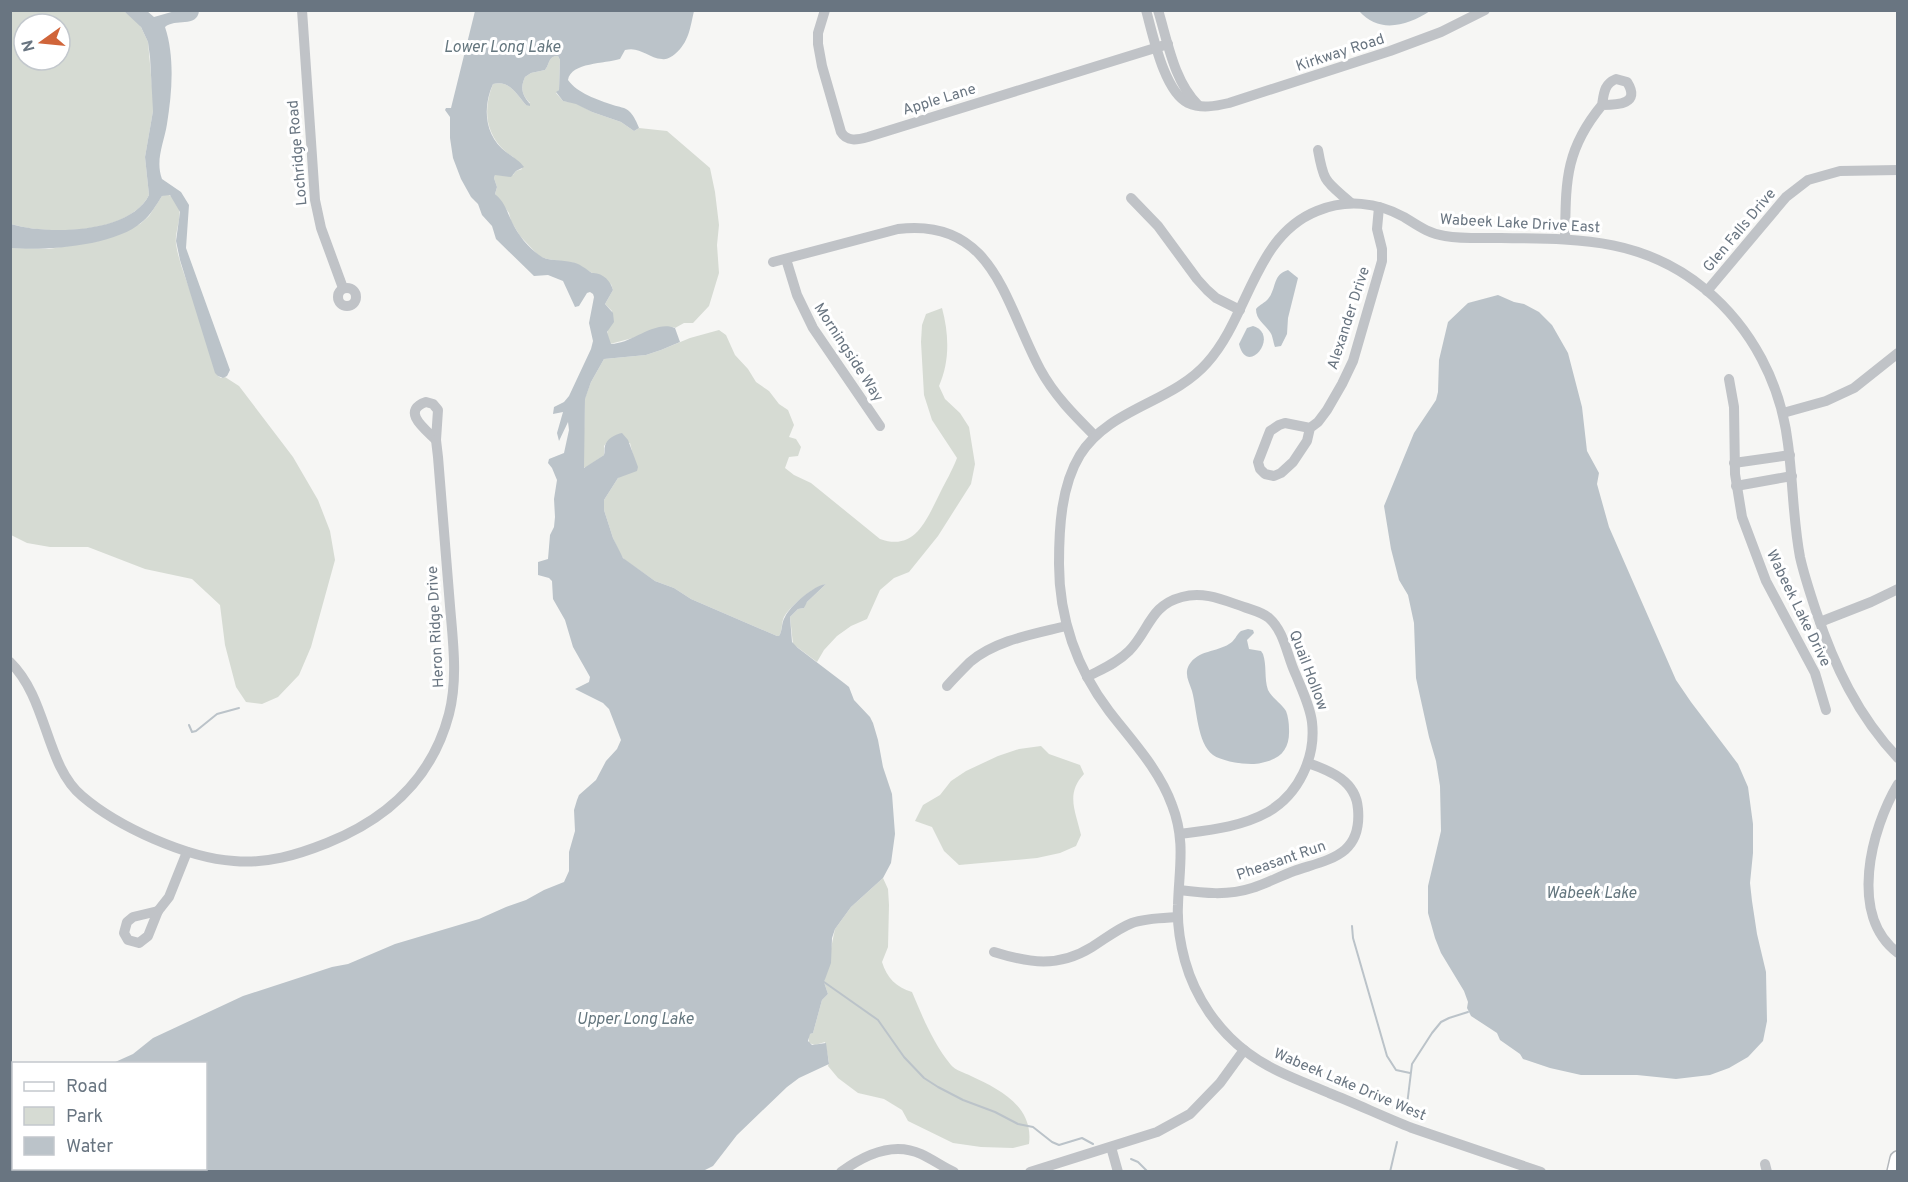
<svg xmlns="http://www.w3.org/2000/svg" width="1908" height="1182" viewBox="0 0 1908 1182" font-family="Overpass,sans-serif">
<rect width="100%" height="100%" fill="#f6f6f4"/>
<!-- green -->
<g fill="#d6dbd3" fill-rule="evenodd">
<path d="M11,11H124L139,23L148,42L153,97V111L145,157L149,195C129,235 46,235 11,224ZM24,24H60V60H24Z"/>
<path d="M558,56L560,60L559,90L556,93L563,101L576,103L592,112L621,122L634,131L639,128L667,131L710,168L715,192L719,225L717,245L719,273L709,306L693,323H684L675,328L674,327L610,344L607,334L612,311L605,304L613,290L611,284L575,263L547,259L539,256L520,236L511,221L509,213L495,194L497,187L494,178L495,175H513L516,171L522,169C519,165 516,160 513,157C511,155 507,154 505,151C485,133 483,109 493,84C510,80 516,94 526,105L530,103C522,95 520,88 525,77L531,73L545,70C550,64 548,56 558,56Z"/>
<path d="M167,194C190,205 174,227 176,244C179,264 188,283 194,302C202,327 209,352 218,376L221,378L225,377L239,386L293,457L318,500L330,531L335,560L311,647L299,675L278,697L262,704L246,702L236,687L225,645L220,605L192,579L145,569L88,547H50L27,543L11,535L10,248L49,249L98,241L140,224L149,216L162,196Z"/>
<path d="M942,308C949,334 950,361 939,386L945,399L960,413L969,427L975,464L971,484L938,536L909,572L894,578L880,590L867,619L851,626L837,636L824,650L817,662L793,644L790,617L798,609L804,608L805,604L826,584C813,587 791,605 784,617C781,623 783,630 779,636H777L691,599L674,588L655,581L625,560L620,554L613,538L604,510V500L618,478L634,459L630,443L607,442L604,446V455L585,468L583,466L585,398L591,382L604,359L646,355L661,350L690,338L719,330L726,335L735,355L748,369L756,382L769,391L779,404L788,410L794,425L789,437L796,439L801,447L798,456L789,457L785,468L794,475L811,483L880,539C916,552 927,518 940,493C946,481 952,471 957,458L932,420L924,395L921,342L922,325L926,314Z"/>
<path d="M1041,746L1049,754L1080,765L1084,774C1065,794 1076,812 1081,835L1076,846L1060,853L1037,858L959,865L944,851L932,827L915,821L923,805L940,795L951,781L966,771L998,756L1019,749Z"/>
<path d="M883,878L888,889L889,905L888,947L882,962C887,978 896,987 912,992C923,1018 933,1043 951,1065C955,1070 965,1073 971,1076C999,1089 1034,1106 1029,1144L1013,1148L981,1147L953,1143L908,1121L902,1110L884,1099L858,1093L838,1078L828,1066L829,1062L825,1042L815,1045L809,1043V1034L813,1033L822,1000L828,994L824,982L835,929L851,907Z"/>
</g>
<!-- water -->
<g fill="#bbc3c9">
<path d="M124,11H147L154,17L175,11H199C197,28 175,18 165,27C175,57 172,93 167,124C164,143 155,160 162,179L181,192L189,205L186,248L230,370L227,376L223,378L218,376L215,373L180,260L176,241L180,212L170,195L162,196C156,205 151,215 142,222C115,246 46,251 11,248V224C46,235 130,234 149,195L145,157L153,111L150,57L148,42L141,27Z"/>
<path d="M475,11H694C690,28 689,42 675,54C671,57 667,60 662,59C648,58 640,46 625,50L620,59C605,64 571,62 568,80C577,93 598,100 613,105C619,107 625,107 630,112C634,116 637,123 639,128L634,131L621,122L592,112L576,104L563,101L556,92L559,90L560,60L558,56C548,56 550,64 545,70L531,73L525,77C520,88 522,95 530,104V106L526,105C516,94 510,80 493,84C482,108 485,136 506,152C513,157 520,161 524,167L516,171L511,177L495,175L494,178L497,187L495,194C505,202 507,212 512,222C518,235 528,247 539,255C548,262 560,259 571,262C579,263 586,269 592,273C602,272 611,281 613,290L605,304L613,313L614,322L607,332L611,344C632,344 654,320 675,328L680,342L661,350L646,355L604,359L591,382L585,399L584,468L604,455C605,452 604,449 605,446C606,439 616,434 622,433L628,440L638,467L637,471L618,478L604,500V510L613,538L623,558L655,581L674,588L691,599L777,636H779C783,630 781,623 785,617C790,606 814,585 826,584L807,602L804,608L798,609L790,617L792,642L798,648L844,683L849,687L854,700L870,717L873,723L878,740L883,767L892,794L895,834L891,863L883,878L851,907L835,929L832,938L831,963L824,982L828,994L822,1000L813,1033L810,1034L808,1041L812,1045L826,1043L829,1064L799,1078L787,1087L737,1135L713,1166L703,1171H11L10,1094H13L14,1168H206V1064L113,1063L133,1054L153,1038L243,996L332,967L348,964L395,944L479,919L506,907L526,900L544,890L564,882L569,871V852L575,831L574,810L577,800L579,795L596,780L606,761L617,749L621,740L609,709L603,703L575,689L589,682L590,677L573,647L565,620L553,599L552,581L549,578L538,575V562L548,559L550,535L554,527L555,517L554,499L557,480L552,468L548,463L549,459L564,453L569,430L568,422L559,441L557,433L563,412L553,414L554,407L564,402L569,396L591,349L593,341L589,323L594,297L593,294L590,292L587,293L579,306L575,307L563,281L548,275L534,276L496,239L492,226L482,215L478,204L471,197L461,179L453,158L450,138V117L445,110L446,108H451Z"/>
<path d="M1359,11H1430C1407,26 1379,34 1359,11Z"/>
<path d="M1288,270L1298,278L1288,318L1287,334L1281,346L1275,347C1273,342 1273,336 1270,332C1264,323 1256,320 1256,309C1260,304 1265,303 1268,299C1277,288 1272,275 1288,270Z"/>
<path d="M1498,295L1514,302L1524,304L1539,312L1552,325L1568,353L1582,407L1587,451L1599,473L1597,484L1609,527L1676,680L1691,702L1729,752L1738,764L1748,787L1753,824V853L1750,883L1752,901L1757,934L1766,972L1767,1021L1763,1041L1748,1057L1729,1068L1710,1075L1676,1079L1637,1075H1581L1550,1068L1523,1059L1520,1054L1500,1040L1497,1033L1471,1016L1467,1008L1468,1002L1464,991L1441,953L1435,938L1428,913V886L1441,831L1440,786L1436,761L1429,737L1416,678L1414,623L1408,595L1399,580L1391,549L1384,506L1414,433L1436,400L1438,392L1439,360L1448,322L1468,303Z"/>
<path d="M1253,326C1281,335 1247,378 1239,344L1247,328Z"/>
<path d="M1248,629L1253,630L1254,633L1247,640L1249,649L1261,651L1263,654C1267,666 1264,678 1268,690C1272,698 1281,703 1286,711C1288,716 1289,723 1289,729C1290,749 1281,759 1261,763C1250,766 1223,762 1213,755C1197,743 1197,709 1192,691C1189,682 1184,674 1189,665C1198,650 1217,652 1229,644C1235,641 1236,635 1241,631Z"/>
</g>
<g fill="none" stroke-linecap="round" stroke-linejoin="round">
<!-- stream -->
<g stroke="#bbc3c9" stroke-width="2">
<path d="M189,725L192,732L196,731L217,714L239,708"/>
<path d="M1352,926L1353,938L1387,1056L1396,1070L1410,1073"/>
<path d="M824,982L878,1020L904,1057L924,1078L938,1087L963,1100L995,1112L1018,1124L1033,1127L1052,1142L1059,1145L1082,1138L1093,1144"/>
<path d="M1407,1105L1412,1064L1432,1033L1441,1022L1449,1018L1468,1012"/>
<path d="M1131,1159L1138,1162L1148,1172"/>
<path d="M1390,1172L1397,1142"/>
</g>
<!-- secondary casing -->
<g stroke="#b3b7bb" stroke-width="18">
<path id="secondary" d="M1895,1172L1898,1159"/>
</g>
<!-- street -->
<g stroke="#c0c3c7" stroke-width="10">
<path d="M302,10L315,200L321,228L343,288"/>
<path d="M825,10L818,33V44L822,66L841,132C847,142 857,140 868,137L1168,44"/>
<path d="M1146,10C1153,35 1164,91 1188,103C1201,109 1216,106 1229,103L1390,51L1441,32L1485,10"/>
<path d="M1158,10C1168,43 1174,81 1198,105"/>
<path d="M1318,150C1324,184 1326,181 1351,203"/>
<path d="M1131,198L1158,226L1197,279L1207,290L1216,298L1240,310"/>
<path d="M1565,239C1566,183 1564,151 1602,105C1618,105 1641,104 1627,82L1616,79C1604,84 1604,93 1602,105"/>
<path d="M786,259L797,295L813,328L880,426"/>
<path d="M773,262L898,229C994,217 1005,304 1040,369C1054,395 1074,415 1095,436"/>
<circle cx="347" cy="297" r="9"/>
<path d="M1707,291L1786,197L1808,180L1840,171L1898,170"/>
<path d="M1729,379L1734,407L1735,474L1742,517L1766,581L1815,673L1826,710"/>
<path d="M426,402L433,404L438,410L436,440C426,430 400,411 426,402Z"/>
<path d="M1783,413L1826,401L1854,388L1898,353"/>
<path d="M1310,428L1285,423L1279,425L1270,431L1258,462L1260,469L1265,474L1274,476L1281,473L1293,462L1307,441L1310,428L1318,422L1327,410L1342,384L1353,361L1382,261V249L1377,229L1379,207"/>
<path d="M1734,463L1790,455"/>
<path d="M1736,486L1792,476"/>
<path d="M1820,622L1871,602L1898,589"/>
<path d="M10,662C48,699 45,765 82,796C118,827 187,858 234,861C267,864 297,855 327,843C387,819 432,779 449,714C458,679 453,642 450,606C446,556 442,506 438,457L436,440"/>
<path d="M1087,677C1102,669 1117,663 1129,651C1149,631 1150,605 1182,597C1204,591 1223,600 1244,607C1252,610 1262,612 1269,618C1285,632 1287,657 1296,675C1302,690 1310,706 1312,722C1316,757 1299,794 1268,812C1241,827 1210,830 1180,834"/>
<path d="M947,686C954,678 962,670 970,662C996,640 1034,634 1066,626"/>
<path d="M1898,784C1871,829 1848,916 1898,953"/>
<path d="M1179,890C1203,893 1228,896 1252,888C1266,884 1280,876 1294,871C1329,859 1362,856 1358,809C1356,781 1331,771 1308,763"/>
<path d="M158,911L148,936L139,943L128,940L124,933L127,922L133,917Z"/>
<path d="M158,911L169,897L187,852"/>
<path d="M994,952C1029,963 1058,968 1092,947C1105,939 1117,929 1132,923C1146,918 1162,918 1178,917"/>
<path d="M1111,1147L1118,1172"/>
<path d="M1765,1164L1767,1172"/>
<path d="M841,1172C864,1155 893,1141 921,1154C932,1159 943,1167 954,1172"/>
<path d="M1030,1172L1157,1132L1190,1114L1220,1083L1244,1050"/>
<path d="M1541,1172C1498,1157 1455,1143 1412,1128C1384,1117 1357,1104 1329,1093C1301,1081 1272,1071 1248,1053C1218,1031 1195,997 1185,961C1180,943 1177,924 1178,905C1179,869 1186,841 1172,805C1159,769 1132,741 1109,711C1077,669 1059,618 1059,564C1059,528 1061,486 1080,455C1109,408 1172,403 1207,363C1249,317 1254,236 1317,211C1346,199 1377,202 1404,217C1417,225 1429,234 1445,236C1463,239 1483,238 1501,238C1577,239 1642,237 1705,289C1752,328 1781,384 1788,444C1793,482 1793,520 1800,557C1804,575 1810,593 1816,611C1834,665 1858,716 1898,758"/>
</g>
<!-- secondary -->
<use href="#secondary" stroke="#fff" stroke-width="15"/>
</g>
<g text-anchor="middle" stroke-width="6" stroke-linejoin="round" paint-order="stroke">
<!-- street labels -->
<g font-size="15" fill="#697581" stroke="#fff">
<text transform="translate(1340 52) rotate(-18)" y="5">Kirkway Road</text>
<text transform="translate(939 99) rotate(-17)" y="5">Apple Lane</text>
<text transform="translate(297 153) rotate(-95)" y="5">Lochridge Road</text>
<text transform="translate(1520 223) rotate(3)" y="5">Wabeek Lake Drive East</text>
<text transform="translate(1739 230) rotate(-50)" y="5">Glen Falls Drive</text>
<text transform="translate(1348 318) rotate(-72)" y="5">Alexander Drive</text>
<text transform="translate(849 352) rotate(57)" y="5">Morningside Way</text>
<text transform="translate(1799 608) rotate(64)" y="5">Wabeek Lake Drive</text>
<text transform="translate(435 627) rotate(-93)" y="5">Heron Ridge Drive</text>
<text transform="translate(1309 670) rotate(69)" y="5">Quail Hollow</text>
<text transform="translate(1281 860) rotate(-19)" y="5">Pheasant Run</text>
<text transform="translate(1350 1084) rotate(23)" y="5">Wabeek Lake Drive West</text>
</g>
<!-- water labels -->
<g font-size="16" font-style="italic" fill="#64767e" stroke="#fff">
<text x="502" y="52">Lower Long Lake</text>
<text x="1591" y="898">Wabeek Lake</text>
<text x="635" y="1024">Upper Long Lake</text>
</g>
</g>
<!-- border -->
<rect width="1908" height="1182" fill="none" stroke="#697581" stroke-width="24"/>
<!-- legend -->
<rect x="12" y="1062" width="195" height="108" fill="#ffffff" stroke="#c3c8cd" stroke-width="1.5"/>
<rect x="24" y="1082" width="30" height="9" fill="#ffffff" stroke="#c3c8cd" stroke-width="1.5"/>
<text x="66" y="1092" font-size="18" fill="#697581">Road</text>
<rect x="24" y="1107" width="30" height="18" fill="#d6dbd3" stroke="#c3c8cd" stroke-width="1.5"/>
<text x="66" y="1122" font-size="18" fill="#697581">Park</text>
<rect x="24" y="1137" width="30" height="18" fill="#bbc3c9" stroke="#c3c8cd" stroke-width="1.5"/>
<text x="66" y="1152" font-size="18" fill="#697581">Water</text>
<!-- north arrow -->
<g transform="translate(42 42) rotate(255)"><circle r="28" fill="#ffffff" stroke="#c3c8cd" stroke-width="1.5"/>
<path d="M0-4.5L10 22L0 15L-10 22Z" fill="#d0653a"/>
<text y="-9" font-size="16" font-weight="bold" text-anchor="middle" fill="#697581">N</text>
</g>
</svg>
